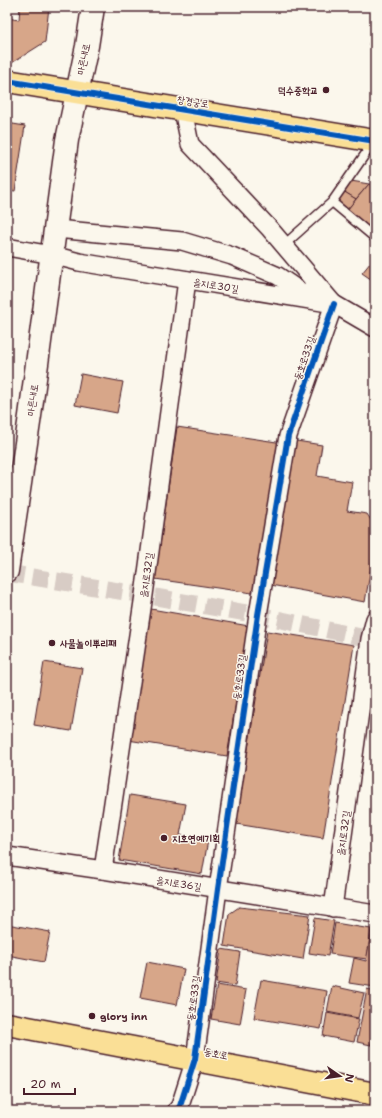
<svg xmlns="http://www.w3.org/2000/svg" width="382" height="1118" viewBox="0 0 382 1118" font-family="'Shantell Sans','Poor Story',sans-serif">
<rect width="100%" height="100%" fill="#fbf7ec"/>
<filter id="ink" filterUnits="userSpaceOnUse"><feTurbulence type="fractalNoise" baseFrequency=".025" numOctaves="2"/><feDisplacementMap in="SourceGraphic" scale="8" xChannelSelector="R" yChannelSelector="G"/><feConvolveMatrix kernelMatrix="1 2 1 2 8 2 1 2 1" color-interpolation-filters="sRGB"/></filter>
<g filter="url(#ink)">
<!-- building -->
<g fill="#d7a689" stroke="#4a1f2b">
<path d="M20,7H49L45,42L7,66V18L19,20Z"/>
<path d="M375,7V46L369,45Z"/>
<path d="M7,123L25,126L15,191L7,190Z"/>
<path d="M351,181L369,184L356,199L343,191Z"/>
<path d="M369,184L375,185V235L346,211Z"/>
<path d="M343,191L356,199L346,211L335,202Z"/>
<path d="M375,257V282L362,273Z"/>
<path d="M81,374L123,382L117,413L75,405Z"/>
<path d="M177,427L283,443L259,594L155,579Z"/>
<path d="M290,440L322,445L317,476L352,482L347,511L367,514L375,526V544L365,602L265,584Z"/>
<path d="M151,609L249,626L227,756L128,740Z"/>
<path d="M267,631L354,645L323,838L236,824Z"/>
<path d="M44,662L82,668L71,731L34,725Z"/>
<path d="M130,795L186,804L180,835L208,840L202,874L119,860Z"/>
<path d="M239,907L310,915L303,959L224,946L229,914Z"/>
<path d="M315,918L334,921L328,956L309,953Z"/>
<path d="M335,923L371,929L367,959L330,954Z"/>
<path d="M7,924L50,932L44,962L7,955Z"/>
<path d="M372,929L375,930V987L349,983L354,958L366,961Z"/>
<path d="M221,949L240,952L235,986L216,983Z"/>
<path d="M147,962L184,969L177,1005L140,998Z"/>
<path d="M261,980L327,991L321,1029L254,1018Z"/>
<path d="M217,985L246,990L240,1024L211,1019Z"/>
<path d="M332,986L364,993L358,1018L327,1012Z"/>
<path d="M367,989L375,991V1022L374,1021L371,1045L357,1042Z"/>
<path d="M327,1013L359,1019L354,1042L323,1036Z"/>
<path d="M374,1021L375,1022V1046L371,1045Z"/>
<path d="M59,1105L99,1111H58Z"/>
</g>
<g fill="none" stroke-linecap="round" stroke-linejoin="round">
<!-- minor-tunnel -->
<path stroke="#d8ccc5" stroke-width="17" stroke-dasharray="17 8" stroke-linecap="butt" d="M7,573L144,595L258,615L375,640"/>
<!-- service casing -->
<g stroke="#4a1f2b" stroke-width="11">
<g id="service">
<path d="M332,202L375,238"/>
<path d="M284,245L332,202L373,143"/>
</g>
</g>
<!-- minor casing -->
<g stroke="#4a1f2b" stroke-width="20">
<g id="minor">
<path d="M183,110L190,144L270,229L332,302"/>
<path d="M56,229L182,241L232,256L278,276L300,291L311,295"/>
<path d="M7,247L52,255L79,262L334,304L375,328"/>
<path d="M7,856L103,870L375,914"/>
<path d="M103,870L144,595L187,280"/>
<path d="M333,908L370,639L375,619"/>
<path d="M176,1111L180,1106L195,1059L218,889L258,615L288,436L334,304"/>
</g>
</g>
<!-- secondary casing -->
<g stroke="#4a1f2b" stroke-width="25">
<path id="secondary" d="M7,571L30,416L67,140L87,46L93,7"/>
</g>
<!-- primary casing -->
<g stroke="#4a1f2b" stroke-width="25">
<g id="primary">
<path d="M7,81L375,141"/>
<path d="M7,1024L375,1094"/>
</g>
</g>
<!-- service -->
<use href="#service" stroke="#fbf7ec" stroke-width="8"/>
<!-- minor -->
<use href="#minor" stroke="#fbf7ec" stroke-width="17"/>
<!-- secondary -->
<use href="#secondary" stroke="#fbf7ec" stroke-width="22"/>
<!-- primary -->
<use href="#primary" stroke="#fadf96" stroke-width="22"/>
<!-- cycleway casing -->
<g stroke="#fbf7ec" stroke-width="8">
<g id="cycleway">
<path d="M7,81L375,141"/>
<path d="M176,1111L180,1106L195,1059L218,889L258,615L288,436L334,304"/>
</g>
</g>
<!-- cycleway -->
<use href="#cycleway" stroke="#0057b8" stroke-width="6"/>
</g>
</g>
<!-- markers -->
<g fill="#4a1f2b" stroke="#fbf7ec" stroke-width="1.5">
<circle cx="326" cy="90" r="4"/>
<circle cx="52" cy="643" r="4"/>
<circle cx="164" cy="838" r="4"/>
<circle cx="92" cy="1016" r="4"/>
</g>
<g text-anchor="middle" stroke-width="3" stroke-linejoin="round" paint-order="stroke">
<!-- street labels -->
<g font-size="10" fill="#4a1f2b" stroke="#fbf7ec">
<text transform="translate(83 59) rotate(-78)" y="4">마른내로</text>
<text transform="translate(193 101) rotate(9)" y="4">창경궁로</text>
<text transform="translate(216 285) rotate(9)" y="4">을지로30길</text>
<text transform="translate(304 358) rotate(-71)" y="4">동호로33길</text>
<text transform="translate(32 400) rotate(-82)" y="4">마른내로</text>
<text transform="translate(146 575) rotate(-82)" y="4">을지로32길</text>
<text transform="translate(239 677) rotate(-82)" y="4">동호로33길</text>
<text transform="translate(343 833) rotate(-82)" y="4">을지로32길</text>
<text transform="translate(179 883) rotate(9)" y="4">을지로36길</text>
<text transform="translate(193 998) rotate(-82)" y="4">동호로33길</text>
<text transform="translate(216 1053) rotate(11)" y="4">동호로</text>
</g>
<!-- poi labels -->
<g font-size="10" font-weight="bold" fill="#4a1f2b" stroke="#fbf7ec" text-anchor="start">
<text x="318" y="94" text-anchor="end">덕수중학교</text>
<text x="60" y="647">사물놀이뿌리패</text>
<text x="172" y="842">지호연예기획</text>
<text x="100" y="1020">glory inn</text>
</g>
</g>
<!-- margin -->
<rect width="382" height="1118" fill="none" stroke="#fbf7ec" stroke-width="24"/>
<rect x="12" y="12" width="358" height="1094" fill="none" stroke="#4a1f2b" stroke-width="1.5" filter="url(#ink)"/>
<!-- north arrow -->
<g transform="translate(340 1076) rotate(103)" stroke="#fbf7ec" stroke-width="3" paint-order="stroke">
<path d="M0-3L7 15L0 10L-7 15Z" fill="#4a1f2b"/>
<text y="-6" font-size="11" font-weight="bold" text-anchor="middle" fill="#4a1f2b">N</text>
</g>
<!-- scale -->
<path d="M24 1088v6h51v-6" fill="none" stroke="#4a1f2b" stroke-width="2"/>
<text x="30" y="1088" font-size="12" fill="#4a1f2b" stroke="#fbf7ec" stroke-width="3" paint-order="stroke">20 m</text>
</svg>
